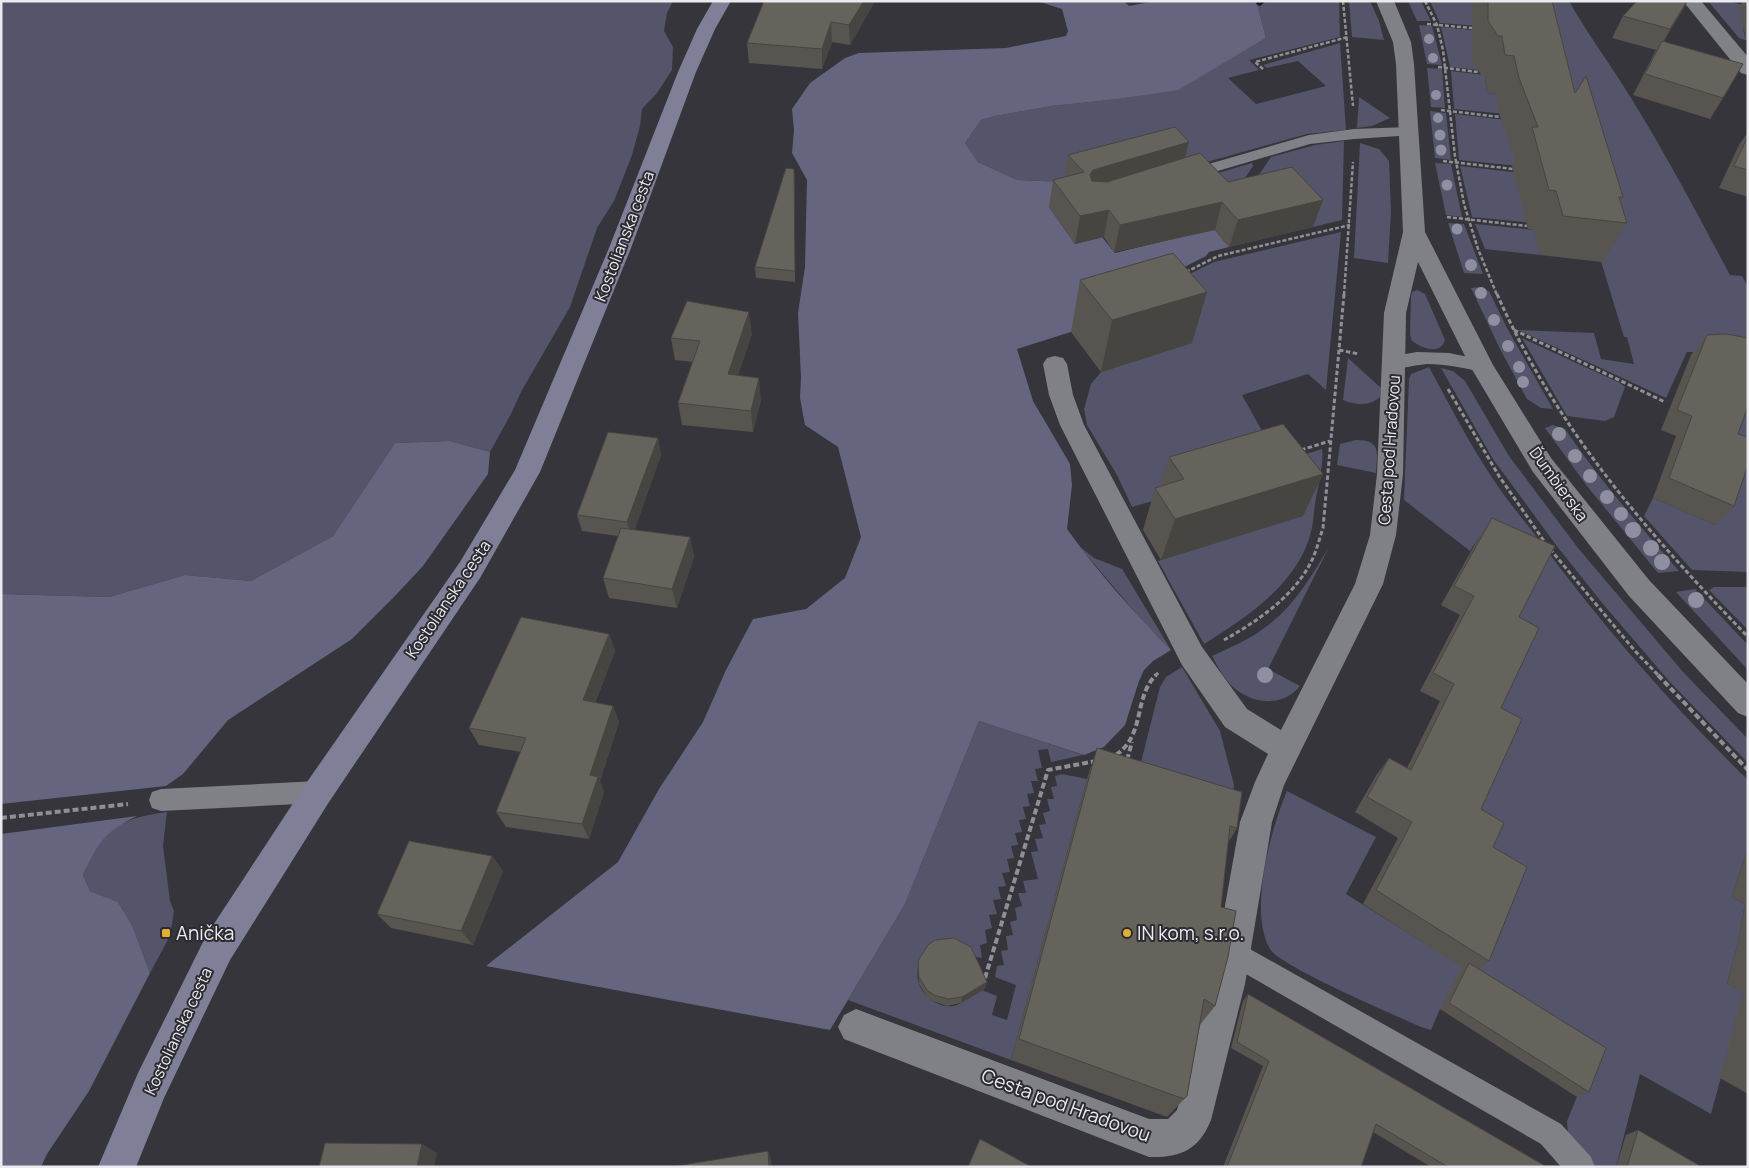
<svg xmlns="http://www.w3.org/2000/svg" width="1749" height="1168" viewBox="0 0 1749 1168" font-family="Manrope,sans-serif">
<rect width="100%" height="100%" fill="#35353b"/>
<!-- green -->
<g fill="#54546a">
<path d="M1,1H673L667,13L664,31L673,47L672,70L657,93L642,109L640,126L632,155L614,201L597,228L570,307L521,392L511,414L490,452L450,441L395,443L333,536L251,581L185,575L109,597L1,594Z"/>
<path d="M1254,1H1339L1340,37L1249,60L1259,70L1228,78L1256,104L1326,86L1298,61L1267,68L1263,65L1340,43L1346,130L1307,134L1182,169L1065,182L1017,180L978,162L965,143L981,120L995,116L1052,106L1118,99L1178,89L1266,38L1257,4Z"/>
<path d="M1349,1H1370L1379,21L1384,40L1352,37Z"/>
<path d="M1408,1H1421L1431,21H1417Z"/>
<path d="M1430,1H1474L1478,26L1440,23Z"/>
<path d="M1522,1H1569C1588,35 1611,65 1631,98C1667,156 1698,215 1730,275L1742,276L1748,287V364L1709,352H1687L1666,398L1518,330L1594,333L1601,359L1634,364L1627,337H1624Z"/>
<path d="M1708,1H1730L1748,7C1745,18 1740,32 1748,41L1739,38Z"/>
<path d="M1419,25L1432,26L1442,65L1427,64Z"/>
<path d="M1441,27L1472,30L1478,70L1450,67Z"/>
<path d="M1427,68L1442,69L1445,108L1431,107Z"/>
<path d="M1451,71L1485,75L1487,93L1501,95L1506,114L1454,109Z"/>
<path d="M1359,97L1390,118L1372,126L1357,128Z"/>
<path d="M1430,111L1446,113L1451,160L1435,158Z"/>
<path d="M1455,114L1507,120L1519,166L1459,160Z"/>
<path d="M1344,141L1342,220L1313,227L1283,194L1243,198L1271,157L1315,145Z"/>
<path d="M1360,143L1379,149L1389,161L1391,212L1388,263L1354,258Z"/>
<path d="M1252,163L1253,166L1235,193L1191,181Z"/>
<path d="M1435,163L1451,164L1462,217L1446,215Z"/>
<path d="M1460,166L1521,173L1533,223L1472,217Z"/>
<path d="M1448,223L1464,224L1483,274L1464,273Z"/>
<path d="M1475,224L1535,230L1540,255L1485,249Z"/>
<path d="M1341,232L1326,390L1308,374L1242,395L1275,454L1201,487L1132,507L1117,475L1087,425L1084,409L1091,384L1101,372L1192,343L1155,291L1214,262Z"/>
<path d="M1479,287L1489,291L1507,328L1553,409L1541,408L1527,399L1500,349L1471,288Z"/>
<path d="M1417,290L1425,294L1445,340C1440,356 1422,348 1412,341L1410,335L1411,296L1412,292Z"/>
<path d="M1522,338L1620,383L1625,387L1614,417L1605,421L1567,416Z"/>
<path d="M1348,358L1381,388L1380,397C1369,407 1355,405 1343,400Z"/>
<path d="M1429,367C1449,404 1468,441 1491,476C1505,498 1523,519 1539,540C1602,625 1672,706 1748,780V847L1732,897L1745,904L1738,943L1727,983L1744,993L1711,1114L1640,1074L1616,1167H1593L1568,1136L1567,1121L1594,1055L1440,1009L1431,1030L1421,1027C1395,1015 1281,967 1270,949C1248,911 1271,829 1287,791L1376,837L1346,894L1434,949L1466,825L1487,725L1479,537L1470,551L1404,500L1409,379L1411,374Z"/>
<path d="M1441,368L1453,371L1465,381L1509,456L1578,548L1684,673L1748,739V763L1669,681L1603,604L1556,545L1493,459Z"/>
<path d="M1748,388V572L1692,570L1644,516L1653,498L1716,525L1721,453Z"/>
<path d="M1553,425L1565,429C1599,479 1639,525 1679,571L1658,573L1587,486L1545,428Z"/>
<path d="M1356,440C1382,440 1377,453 1376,473L1337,465L1340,444Z"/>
<path d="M1322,449C1324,461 1319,483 1316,498C1314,508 1314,518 1312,528C1300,583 1247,617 1204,644L1158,561L1302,516L1280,462Z"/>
<path d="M1080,547L1094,558L1122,569L1171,650L1145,624Z"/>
<path d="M1329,547L1268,669L1300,686C1282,709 1248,704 1229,683C1222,675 1217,665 1212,656C1229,648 1248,640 1263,629C1293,608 1311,577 1329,547Z"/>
<path d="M1714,587H1748V630L1709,590Z"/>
<path d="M1695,589L1748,645V670L1676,592Z"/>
<path d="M1182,667L1220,731L1234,785L1231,829L1133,794L1160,687L1166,677Z"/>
<path d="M979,721L1083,755L1051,762L1048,749L1038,750L1042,768L1035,769L1038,781H1031L1034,793L1027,794L1030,806L1023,807L1026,819L1019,820L1022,832L1015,833L1018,845L1011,846L1014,858L1007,859L1010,872L1002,873L1006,886L998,887L1001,899L993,900L997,914L989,915L992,928L985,930L987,943L980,945L982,958L971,956L918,968C917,973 917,979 919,984C924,999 946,1013 961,1003C967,999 971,993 976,988L997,996L992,1015L1007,1020L1016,985L995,977L997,966L1004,965L1001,951L1008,950L1006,936L1013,935L1010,922L1017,920L1015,908L1022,906L1018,893H1026L1023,881L1038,879L1031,852L1038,851L1035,839L1043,838L1039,825L1046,824L1043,813L1050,811L1047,799H1054L1051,787L1057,786L1055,776L1062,774L1087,779L1011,1060L848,1000L905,904Z"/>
<path d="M167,812L163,846L170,901L174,911L170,936L150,973L132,925L118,902L90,891L83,875C88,865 91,852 98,843C118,820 139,816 167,812Z"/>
</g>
<!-- forest -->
<g fill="#65657f">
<path d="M1037,1H1124L1129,6L1155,1H1254L1257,4L1266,38L1178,90L1118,99L1052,106L995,116L981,120L965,143L978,162L1017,180L1065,182L1049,207L1075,244L1102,237L1115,253L1214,229L1229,247L1209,252L1206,256L1145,287L1096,324L1017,349L1033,401L1070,464L1072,485L1067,529C1098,572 1133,612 1171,650L1153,661L1144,670L1139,681L1125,725L1104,747L1084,755L979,721L905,904L830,1030L486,966L618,862L659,789L703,722L726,670L753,619L806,609L845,578L861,537L838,447L805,425L800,398L801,378L798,313L805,267L807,180L792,153L794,130L792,109L810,83L845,58L859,53L1006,48L1066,36L1068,31L1062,9Z"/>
<path d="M450,441L490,452L488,474L423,566L393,598L352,639L228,720L183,774L166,786L1,804V594L109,597L185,575L251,581L333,536L395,443Z"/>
<path d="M137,816C104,832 98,843 83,875L90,891L118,902L132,925L150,973L89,1091L47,1154L41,1167H1V834Z"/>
</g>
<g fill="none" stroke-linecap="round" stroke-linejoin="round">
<!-- stream -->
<path fill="#17162b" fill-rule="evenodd" d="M1258,1H1266L1260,6L1256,4Z"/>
<!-- path-far2 -->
<g stroke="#8f8f94" stroke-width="2.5" stroke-dasharray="4 2" stroke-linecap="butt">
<path d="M1343,1L1353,106"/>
<path d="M1425,1L1437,25L1443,50L1455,156L1464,204L1478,249L1497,295"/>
<path d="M1427,24L1472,28"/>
<path d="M1438,67L1478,72"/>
<path d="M1263,69L1255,62L1348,37"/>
<path d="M1441,110L1500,117"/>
<path d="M1443,161L1513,169"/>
<path d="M1447,217L1527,226"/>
<path d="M1186,272L1218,256L1350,225"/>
<path d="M1344,295L1353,162"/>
</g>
<!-- path-far1 -->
<g stroke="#8f8f94" stroke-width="3" stroke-dasharray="4.5 2.5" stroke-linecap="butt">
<path d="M1497,294C1557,430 1646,531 1748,637"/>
<path d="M1514,330L1665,402"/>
<path d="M1339,350L1359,354"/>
<path d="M1448,389L1499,476L1546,544"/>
<path d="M1301,450L1330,441"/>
<path d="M1550,549L1635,651L1659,676"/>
<path d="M1224,640C1256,622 1292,598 1310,564C1316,553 1319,540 1323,528L1344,294"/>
<path d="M1155,676L1160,671"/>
</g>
<!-- path -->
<g stroke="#8f8f94" stroke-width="4" stroke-dasharray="6 3" stroke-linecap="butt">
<path d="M1658,675L1748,770"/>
<path d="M1116,755C1146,734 1133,698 1156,675"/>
<path d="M1127,760L1132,742"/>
<path d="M1,818L128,804"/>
<path d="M985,978L1048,770L1096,761"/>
</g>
<!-- lane -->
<g fill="#808087" fill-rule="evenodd">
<path d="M1409,127L1414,129L1417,132L1414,135L1354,139L1310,144L1187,180L1181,178L1179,175L1181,172L1309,135L1354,129Z"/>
<path d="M1417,352L1449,353L1488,361L1491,366L1488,371L1482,372C1464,368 1446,364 1427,364C1414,365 1400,370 1388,367L1385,362L1388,357Z"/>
<path d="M318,781L326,784L330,792L326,800L318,803L161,811L152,808L149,800L152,792L161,789Z"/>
<path d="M1234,940L1561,1124L1591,1157L1595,1167H1561L1541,1144L1225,962L1221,953L1225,944Z"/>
</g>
<!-- street -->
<g fill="#808087" fill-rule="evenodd">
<path d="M1376,1H1394L1411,42L1414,64L1425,232L1493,365L1551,458L1649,580L1748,684V717L1738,713L1629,596L1533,472L1470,366L1418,262L1406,313L1403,474L1396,535L1383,584L1284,785L1272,822L1245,984L1211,1120C1199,1150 1180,1158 1149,1157L844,1039L838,1027L844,1015L856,1009L1149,1119H1168L1177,1110L1211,984L1240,822L1255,782L1268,754L1225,727L1182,665L1060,425L1049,395L1043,364L1047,358L1055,356L1063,358L1067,364L1073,395L1084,425L1202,647L1247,709L1281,730L1355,584L1370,535L1377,474L1384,313L1403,232L1396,64L1393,42Z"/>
<path d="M1683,1H1701L1748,57V75L1741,73Z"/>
</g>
<!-- secondary -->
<path fill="#807f98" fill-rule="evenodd" d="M713,1H731L715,29L696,72L631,248L540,472L480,578L329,802L230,960L164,1098L136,1167H98L138,1073L206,936L307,782L460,562L515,470L609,248L678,72L697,29Z"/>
</g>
<!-- trees -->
<g fill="#8f8fa2">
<circle cx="1429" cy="39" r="5"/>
<circle cx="1433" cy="58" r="5"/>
<circle cx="1436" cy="95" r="5"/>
<circle cx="1438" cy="118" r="5"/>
<circle cx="1440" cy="135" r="5.5"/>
<circle cx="1441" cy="150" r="5.5"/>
<circle cx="1447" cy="185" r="5.5"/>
<circle cx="1457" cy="229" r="5.5"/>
<circle cx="1471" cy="265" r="6"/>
<circle cx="1481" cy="293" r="6"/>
<circle cx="1494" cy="320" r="6"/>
<circle cx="1508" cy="346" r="6"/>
<circle cx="1519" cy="367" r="6"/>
<circle cx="1523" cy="382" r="6"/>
<circle cx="1559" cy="434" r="7"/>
<circle cx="1575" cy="456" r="7"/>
<circle cx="1590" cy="476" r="7"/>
<circle cx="1607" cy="497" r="7"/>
<circle cx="1621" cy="514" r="7"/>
<circle cx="1633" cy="530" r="8"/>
<circle cx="1651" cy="548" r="8"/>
<circle cx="1662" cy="562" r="8"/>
<circle cx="1696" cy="600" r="8"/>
<circle cx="1265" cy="675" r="8"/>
</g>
<!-- wall -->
<g fill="#585550">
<path d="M875,1L850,45L832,42L822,69L749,63L747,43Z"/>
<path d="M1472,1H1552L1575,93L1623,197L1620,201L1627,223L1602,262L1540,255L1534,230L1528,229L1512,166L1515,159L1500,117L1496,94L1487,93L1485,75H1481L1472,59Z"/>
<path d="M1637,1H1688L1664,41L1723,98L1710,119L1633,95L1656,50L1612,38L1623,16Z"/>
<path d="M1743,1H1748V40L1746,39L1739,7Z"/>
<path d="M1748,132V197L1719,188L1739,145Z"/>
<path d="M1068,155L1185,157L1228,182L1323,200L1313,227L1229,247L1215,230L1114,252L1104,237L1075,244L1049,207L1053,180L1065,177Z"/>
<path d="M795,180V282L756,278L755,267Z"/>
<path d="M1080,280L1207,292L1192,343L1101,372L1071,332Z"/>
<path d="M752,334L738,375L761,400L753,432L682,425L678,403L693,362L675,360L671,338Z"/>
<path d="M1707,335L1738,434L1734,506L1716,525L1653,498L1676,436L1661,430L1691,355Z"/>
<path d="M658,438L661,455L634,530L690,537L694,557L677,608L609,598L603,578L618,536L582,531L577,515Z"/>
<path d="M1169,457L1323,474L1303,516L1161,560L1143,530L1155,488L1160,486Z"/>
<path d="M1492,518L1519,617L1481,809L1493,847L1489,961L1479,969L1589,1092L1577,1097L1440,1009L1460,970L1463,968L1363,904L1398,838L1355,812L1377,774L1389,758L1407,768L1440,701L1420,691L1460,615L1441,605L1479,537Z"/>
<path d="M609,634L615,651L595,703L613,706L619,722L600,781L604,792L589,839L506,827L496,812L521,752L479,745L469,728Z"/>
<path d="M1097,748L1237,828L1228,843L1221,907L1215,1006L1200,1025L1187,1096L1167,1117L1011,1060L1087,779Z"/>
<path d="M1748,847V1094L1720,1078L1743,993L1727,983L1738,943L1745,904L1732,897Z"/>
<path d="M492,856L503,871L473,945L391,928L377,914Z"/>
<path d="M918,961L985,989L961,1003L947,1006L933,1001L927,997L919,984L918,968Z"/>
<path d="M1248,994L1547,1167H1431L1373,1132L1361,1167H1223L1263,1066L1231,1048L1243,1001Z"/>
<path d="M1638,1130L1702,1167H1616L1626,1135Z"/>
</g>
<!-- shaded-wall -->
<g fill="#474541">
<path d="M864,1H875L850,45L849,25Z"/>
<path d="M1687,1L1681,13L1658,51L1670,29Z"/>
<path d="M831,22L832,42L822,69V49Z"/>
<path d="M1189,142L1182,169L1088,197L1090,175L1093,170Z"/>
<path d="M794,169L795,180V282V271Z"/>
<path d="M1323,200L1313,227L1229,247L1238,220Z"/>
<path d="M1222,202L1215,230L1114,252L1120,225Z"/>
<path d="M1109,210L1104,237L1075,244L1080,216Z"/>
<path d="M1207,292L1192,343L1101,372L1112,320Z"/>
<path d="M749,312L752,334L731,395L728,374Z"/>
<path d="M759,378L761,400L753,432L751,411Z"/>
<path d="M658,438L661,455L632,538L627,522Z"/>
<path d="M1323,474L1303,516L1161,560L1175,519Z"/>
<path d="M690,537L694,557L677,608L672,589Z"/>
<path d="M609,634L615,651L589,717L583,700Z"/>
<path d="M613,706L619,722L600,781L604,792L589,839L582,824L590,775Z"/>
<path d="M492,856L503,871L473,945L461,931Z"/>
<path d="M987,982L985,989L961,1003L962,997Z"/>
<path d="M422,1144L437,1153L434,1167H417Z"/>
<path d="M768,1151L771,1160L772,1167H769Z"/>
</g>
<!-- building -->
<g fill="#66635d" stroke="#474541">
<path d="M764,1H864L849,25L831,22L822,49L747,43Z"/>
<path d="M1488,1H1552L1575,93L1586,76L1623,197H1619L1627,223L1563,216L1556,191L1549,190L1532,127H1538L1519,78L1514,56L1505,55L1502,36H1498L1488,21Z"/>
<path d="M1637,1H1687L1670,29L1623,16Z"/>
<path d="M1662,41L1743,64L1723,98L1645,74Z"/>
<path d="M1175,127L1189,142L1093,170L1090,175L1092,181L1107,182L1200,153L1228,182L1292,167L1323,200L1238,220L1222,202L1120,225L1109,210L1080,216L1053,180L1084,172L1068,155Z"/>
<path d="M1748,136V170L1734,166Z"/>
<path d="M786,168L794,169L795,271L755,267Z"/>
<path d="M1173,253L1207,292L1112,320L1080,280Z"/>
<path d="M687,301L749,312L728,374L759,378L751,411L678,403L700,341L671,338Z"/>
<path d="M1726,334L1748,338V406L1738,434L1748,437V465L1734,506L1669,478L1692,416L1677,410L1707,335Z"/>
<path d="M1283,424L1323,474L1175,519L1155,488L1184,479L1169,457Z"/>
<path d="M608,432L658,438L627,522L577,515Z"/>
<path d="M1492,518L1555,546L1519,617L1539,628L1501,708L1522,719L1481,809L1504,823L1493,847L1527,867L1489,961L1376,890L1412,822L1367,797L1389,758L1411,770L1454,684L1433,673L1474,596L1454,586Z"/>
<path d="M621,528L690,537L672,589L603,578Z"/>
<path d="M521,617L609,634L583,700L613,706L590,775L598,777L582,824L496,812L526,738L469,728Z"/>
<path d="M1097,748L1242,792L1237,828L1230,826L1221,907L1236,911L1228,957L1215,1006L1204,999L1187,1096L1184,1099L1019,1039Z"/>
<path d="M409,841L492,856L461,931L377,914Z"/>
<path d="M954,938L971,947L987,982L962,997L948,999L934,995L927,990L919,977L918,961L928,945L935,940Z"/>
<path d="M1469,963L1606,1048L1589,1092L1449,1003Z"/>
<path d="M1248,994L1547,1167H1448L1376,1124L1361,1167H1227L1269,1061L1237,1042Z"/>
<path d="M1638,1130L1702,1167H1627Z"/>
<path d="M980,1139L1032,1167H968Z"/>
<path d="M325,1143L422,1144L417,1167H319Z"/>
<path d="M768,1151L769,1167H670Z"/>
</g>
<!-- markers -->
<g fill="#e1af34" stroke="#2b2b31" stroke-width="2">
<rect x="161" y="928" width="10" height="10" rx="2.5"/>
<circle cx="1127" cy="933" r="5"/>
</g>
<g text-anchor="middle" stroke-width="4" stroke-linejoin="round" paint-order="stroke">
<!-- street labels -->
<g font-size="16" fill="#ebebef" stroke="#2b2b31">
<text transform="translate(624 236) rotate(-69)" y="6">Kostolianska cesta</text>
<text transform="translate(1389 450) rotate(-86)" y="6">Cesta pod Hradovou</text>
<text transform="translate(1559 484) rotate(54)" y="6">Ďumbierska</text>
<text transform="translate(448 599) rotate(-56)" y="6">Kostolianska cesta</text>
<text transform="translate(178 1031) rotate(-65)" y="6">Kostolianska cesta</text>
</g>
<!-- near-poi labels -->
<g font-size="19" fill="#ebebef" stroke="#2b2b31" text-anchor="start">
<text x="176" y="940">Anička</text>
<text x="1137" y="940">IN kom, s.r.o.</text>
</g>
<!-- near-street labels -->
<g font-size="19" fill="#ebebef" stroke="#2b2b31">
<text transform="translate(1066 1105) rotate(20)" y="7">Cesta pod Hradovou</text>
</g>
</g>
<!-- border -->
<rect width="1749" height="1168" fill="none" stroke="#ebebef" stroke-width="5"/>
</svg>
